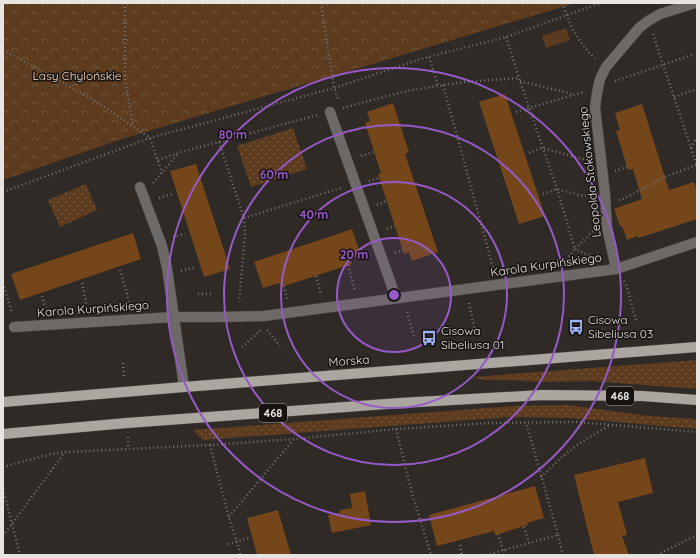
<svg xmlns="http://www.w3.org/2000/svg" width="700" height="558" viewBox="0 0 700 558" font-family="Quicksand,sans-serif">
<defs>
<pattern id="green-dots" width="8" height="8" patternUnits="userSpaceOnUse"><rect width="8" height="8" fill="#5c3b1e"/><path d="M2 2h.1M6 6h.1" fill="none" stroke="#73573e" stroke-width="1.8" stroke-linecap="round"/></pattern>
<pattern id="forest-crowns" width="20" height="18" patternUnits="userSpaceOnUse"><rect width="20" height="18" fill="#5c3b1e"/><path d="M2 6a3 3 0 1 1 6 0M12 15a3 3 0 1 1 6 0" fill="none" stroke="#73573e"/></pattern>
</defs>
<rect width="100%" height="100%" fill="#2f2a26"/>
<!-- green -->
<g fill="url(#green-dots)">
<path d="M293,128L307,169L251,187L237,146Z"/>
<path d="M86,184L97,210L60,227L48,200Z"/>
<path d="M697,360V389L591,381L544,382L500,380H484L473,377Z"/>
<path d="M568,405L648,416L697,419V429L571,418L510,417L203,440L193,430L514,406Z"/>
</g>
<!-- forest -->
<path fill="url(#forest-crowns)" d="M3,3H576L122,139L3,180Z"/>
<!-- pitch -->
<path fill="#5c3b1e" d="M566,28L570,40L546,48L542,36Z"/>
<!-- building -->
<g fill="#75461a">
<path d="M505,94L545,216L519,224L479,102Z"/>
<path d="M393,103L409,152L405,154L438,252L412,261L409,252L404,254L378,174L381,173L365,123L370,121L367,112Z"/>
<path d="M642,104L669,190L694,182L697,191V219L639,238L638,236L627,240L622,226H620L614,209L642,199L633,169L628,170L616,131L620,130L615,113Z"/>
<path d="M196,164L230,269L204,277L170,171Z"/>
<path d="M352,229L361,256L351,259L352,264L281,287L279,283L263,288L254,262Z"/>
<path d="M133,233L141,259L20,300L11,274Z"/>
<path d="M645,458L653,493L618,502L627,535L622,536L629,555H594L574,475Z"/>
<path d="M535,486L544,518L527,523L528,525L495,535L494,531L437,546L429,515Z"/>
<path d="M365,491L371,525L332,533L328,515L340,513V510L352,508L350,494Z"/>
<path d="M278,510L291,555H257L247,518Z"/>
</g>
<g fill="none" stroke-linecap="round" stroke-linejoin="round">
<!-- minor casing -->
<g stroke="#4d4844" stroke-width="11">
<g id="minor">
<path d="M330,112L396,298"/>
<path d="M140,187L162,246L167,268L184,387"/>
<path d="M616,269L607,227L605,194L595,107L597,93L600,79L606,67L639,28L648,21L660,14L695,3"/>
<path d="M14,327L173,317H219L264,316L616,269L697,242"/>
</g>
</g>
<!-- primary casing -->
<g stroke="#4d4844" stroke-width="11">
<g id="primary">
<path d="M3,402L184,387L697,347"/>
<path d="M3,434L127,423L400,403L542,395L642,396L697,400"/>
</g>
</g>
<!-- path -->
<g stroke="#77736f" stroke-width="2.5" stroke-dasharray="1 3" stroke-linecap="butt">
<path d="M125,3V79L133,126"/>
<path d="M321,3L334,88L339,101"/>
<path d="M563,3C568,23 579,44 595,58"/>
<path d="M653,34L697,166"/>
<path d="M506,37L519,78"/>
<path d="M3,50L94,100L150,138L162,173"/>
<path d="M429,57L438,85"/>
<path d="M520,81L572,94"/>
<path d="M615,81L692,55"/>
<path d="M443,85L494,271"/>
<path d="M674,97L697,89"/>
<path d="M343,108L406,91L463,82L519,78L557,189L575,249L565,261"/>
<path d="M516,112L584,92"/>
<path d="M351,131L366,126"/>
<path d="M219,142L244,218L245,235L239,302"/>
<path d="M691,148L697,137"/>
<path d="M529,153L542,148L586,160"/>
<path d="M361,156L374,152"/>
<path d="M158,160L178,153L317,115"/>
<path d="M615,171L627,167"/>
<path d="M369,181L379,178"/>
<path d="M153,183L178,154"/>
<path d="M3,192L150,138L334,88L424,58L506,37L601,3"/>
<path d="M543,194L557,189L583,196L592,195"/>
<path d="M159,198L173,194"/>
<path d="M619,200H621L665,177L696,165"/>
<path d="M377,205L387,201"/>
<path d="M244,218L341,188"/>
<path d="M387,229L395,226"/>
<path d="M173,237L185,234"/>
<path d="M395,253L403,250"/>
<path d="M593,257L575,249L593,231"/>
<path d="M348,265L355,291"/>
<path d="M120,270L127,293L129,305"/>
<path d="M181,271L196,267"/>
<path d="M316,276L321,294"/>
<path d="M624,281L627,287L636,321"/>
<path d="M3,283L12,313"/>
<path d="M82,283L87,308"/>
<path d="M284,286L287,299"/>
<path d="M198,294H214"/>
<path d="M42,296L46,310"/>
<path d="M469,303L475,332"/>
<path d="M407,312L414,336"/>
<path d="M267,330L280,346"/>
<path d="M242,347L261,330"/>
<path d="M123,363L124,378"/>
<path d="M396,429L412,493L431,555"/>
<path d="M128,437V449"/>
<path d="M210,445L229,518L241,555"/>
<path d="M3,467L51,454L66,452L210,445L294,439L396,429L489,423L576,422L697,432"/>
<path d="M541,477L562,457L580,443L610,425"/>
<path d="M3,489L20,555"/>
<path d="M229,517L293,440"/>
<path d="M524,527L529,543"/>
<path d="M498,534L503,550"/>
<path d="M558,535L563,555"/>
<path d="M3,536L65,452"/>
<path d="M228,544L249,538"/>
<path d="M460,545L462,555"/>
<path d="M486,555L558,535L526,422"/>
<path d="M505,555V550"/>
<path d="M657,555L697,535"/>
</g>
<!-- minor -->
<use href="#minor" stroke="#6c6966" stroke-width="10"/>
<!-- primary -->
<use href="#primary" stroke="#aca6a1" stroke-width="10"/>
</g>
<!-- distance rings -->
<circle cx="394" cy="295" r="57" fill="#965ac8" fill-opacity=".12"/>
<g fill="none" stroke="#965ac8" stroke-width="2">
<circle cx="394" cy="295" r="57"/>
<circle cx="394" cy="295" r="113"/>
<circle cx="394" cy="295" r="170"/>
<circle cx="394" cy="295" r="227"/>
</g>
<!-- icons -->
<defs>
<g id="bus-bare" transform="scale(1.2)"><path d="M-5-6H5V4H4V6H2V4H-2V6H-4V4H-5ZM-3.5-4V0h7V-4ZM-3.5 1.2v1.5H-2V1.2ZM2 1.2v1.5H3.5V1.2Z" fill="#9db4fd" stroke="#161311" stroke-width="2.5" paint-order="stroke"/></g>
</defs>
<g fill-rule="evenodd">
<use href="#bus-bare" x="576" y="327"/>
<use href="#bus-bare" x="429" y="338"/>
</g>
<g text-anchor="middle" stroke-width="3" stroke-linejoin="round" paint-order="stroke">
<!-- shield labels -->
<g fill="#161311" stroke="#a9a5a3" stroke-width="1">
<rect x="606" y="387" width="28" height="18" rx="3"/>
<rect x="259" y="404" width="28" height="18" rx="3"/>
</g>
<g font-size="11" font-weight="bold" fill="#e8e4e1">
<text x="620" y="400">468</text>
<text x="273" y="417">468</text>
</g>
<!-- park labels -->
<g font-size="12" fill="#f8dac2" stroke="#161311">
<text x="77" y="80">Lasy Chylońskie</text>
</g>
<!-- street labels -->
<g font-size="12" fill="#e8e4e1" stroke="#161311">
<text transform="translate(590 172) rotate(-96)" y="4">Leopolda Stokowskiego</text>
<text transform="translate(546 265) rotate(-8)" y="4">Karola Kurpińskiego</text>
<text transform="translate(93 309) rotate(-4)" y="4">Karola Kurpińskiego</text>
<text transform="translate(349 361) rotate(-4)" y="4">Morska</text>
</g>
<!-- poi labels -->
<g font-size="12" fill="#e8e4e1" stroke="#161311" text-anchor="start">
<text x="588" y="324">Cisowa<tspan x="588" dy="14">Sibeliusa 03</tspan></text>
<text x="441" y="335">Cisowa<tspan x="441" dy="14">Sibeliusa 01</tspan></text>
</g>
</g>
<circle cx="394" cy="295" r="6" fill="#965ac8" stroke="#161311" stroke-width="2"/>
<g font-size="12" text-anchor="middle" font-weight="bold" fill="#965ac8" stroke="#161311" stroke-width="3" stroke-linejoin="round" paint-order="stroke">
<text x="233" y="139">80 m</text>
<text x="274" y="179">60 m</text>
<text x="314" y="219">40 m</text>
<text x="354" y="259">20 m</text>
</g>
<!-- border -->
<rect width="700" height="558" fill="none" stroke="#e8e4e1" stroke-width="8"/>
</svg>
